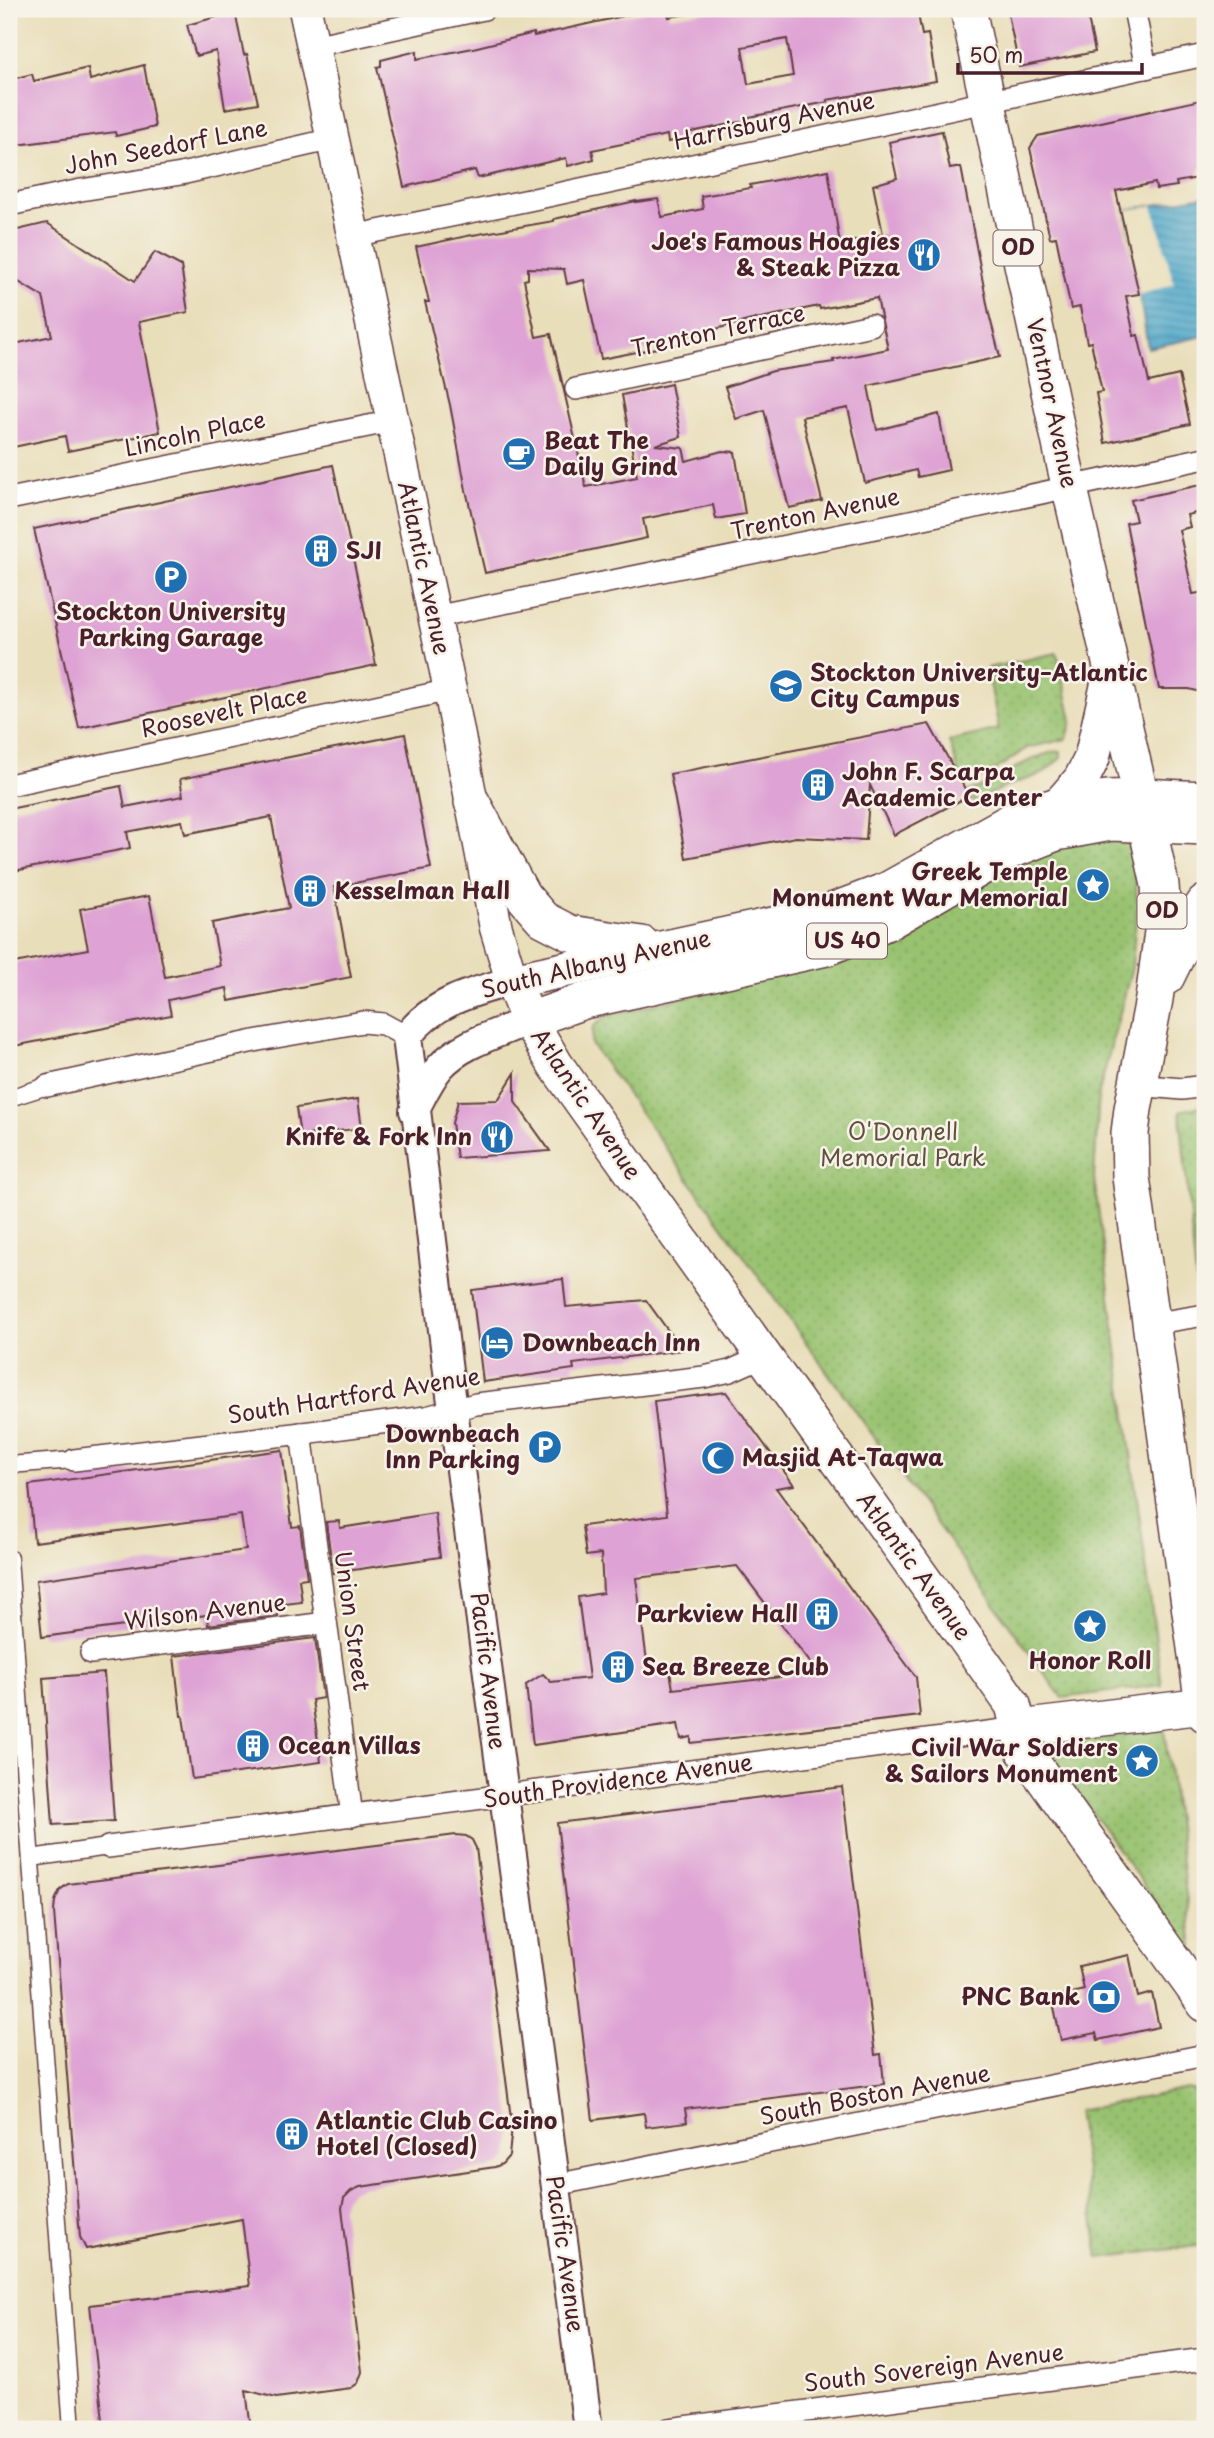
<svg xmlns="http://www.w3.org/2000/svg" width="1214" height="2438" viewBox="0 0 1214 2438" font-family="'Playpen Sans',sans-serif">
<defs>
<pattern id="green-dots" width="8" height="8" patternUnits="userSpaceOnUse" patternTransform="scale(1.75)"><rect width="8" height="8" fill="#98c26f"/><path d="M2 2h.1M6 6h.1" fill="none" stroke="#84a660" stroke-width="1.8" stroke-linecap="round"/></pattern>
<pattern id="water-rules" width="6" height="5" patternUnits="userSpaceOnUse" patternTransform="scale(1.75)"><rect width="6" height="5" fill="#4ba6c9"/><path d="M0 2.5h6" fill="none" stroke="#4087a3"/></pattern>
</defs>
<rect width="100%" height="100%" fill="#f7f3e8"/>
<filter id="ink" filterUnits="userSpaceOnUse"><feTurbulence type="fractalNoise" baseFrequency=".0143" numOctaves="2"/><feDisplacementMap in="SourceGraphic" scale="14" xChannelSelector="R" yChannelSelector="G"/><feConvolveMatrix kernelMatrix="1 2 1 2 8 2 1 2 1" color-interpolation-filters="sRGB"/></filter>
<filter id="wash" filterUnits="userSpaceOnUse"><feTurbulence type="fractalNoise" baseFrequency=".00686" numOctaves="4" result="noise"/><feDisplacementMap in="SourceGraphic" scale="28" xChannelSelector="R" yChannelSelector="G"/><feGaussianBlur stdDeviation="1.57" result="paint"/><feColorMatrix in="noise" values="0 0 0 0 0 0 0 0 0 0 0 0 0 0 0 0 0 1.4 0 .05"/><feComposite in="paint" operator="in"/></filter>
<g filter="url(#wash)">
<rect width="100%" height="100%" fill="#e9deba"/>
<!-- green -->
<g fill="url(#green-dots)" stroke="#71704d" stroke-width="2">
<path d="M1057,653L1072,720L1067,739L1027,748L988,775L962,782L949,741L999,729L987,668Z"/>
<path d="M1061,751V758L1042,774L1010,785L973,802L969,791C1001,781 1026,755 1061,751Z"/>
<path d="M1095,838L1127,841L1135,867L1137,905L1132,967L1099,1092L1094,1178L1162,1685L1062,1698L591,1044L593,1027L606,1016L855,957L1034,853Z"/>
<path d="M1205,1105V1287L1197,1290L1180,1111Z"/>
<path d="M1164,1729L1193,1946H1187L1044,1745Z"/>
<path d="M1187,2089L1193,2090L1196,2095L1205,2161V2245L1099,2258L1077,2111Z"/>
</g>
<!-- water -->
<path fill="url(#water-rules)" stroke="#4a627a" stroke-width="2" d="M1205,196V336L1148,348L1126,210Z"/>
<!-- pier -->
<path fill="#e9deba" d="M1153,206L1174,284L1139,295L1126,210Z"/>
<g id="blocks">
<!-- building -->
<g fill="#dea2d4" fill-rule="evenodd">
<path d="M655,9H667L669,17L719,9H917L922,35L928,34L936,81L827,100L828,102L749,117L750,120L686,133L687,138L668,142L667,135L592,150L594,159L568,166L566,158L478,178L475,170L404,187L377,67L381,66V60L417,51V59L473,48L534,33V36ZM787,39L793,76L748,84L742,47Z"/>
<path d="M1007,9H1086L1095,52L1019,67Z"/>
<path d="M235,12L244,55L247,54L258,103L225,109L216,51L196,56L187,25Z"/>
<path d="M144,65L155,127L116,136L115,132L9,146V80L32,74L34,81L88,68L90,80Z"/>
<path d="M1205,99V167L1201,168L1198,178L1176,182L1177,186L1156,189L1155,183L1116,191L1139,294L1126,296L1134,336L1138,335L1149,382L1179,375L1190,424L1105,443L1096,393L1102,392L1091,342L1087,343L1080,307L1071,309L1056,237L1050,238L1030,148L1038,136Z"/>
<path d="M942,131L950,169L961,167L989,314L1000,357L868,386L877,430L939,414L949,470L918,477L916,470L865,483L848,408L802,417L822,501L789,508L764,410L736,419L725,387L773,371L834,362L833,360L888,349L877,298L820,309L819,306L756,319L687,336L688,342L601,359L584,280L567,284L564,269L528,268V279L524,280L536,337L551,334L586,487L637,477L622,395L671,384L681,437L655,445L683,448L686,461L722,451L735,452L745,514L716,519L713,505L643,519L647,538L485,573L466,490L450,405L425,302H429L416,247L467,236L554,221V219L636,201V202L658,199L662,217L703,209L701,196L751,188L750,185L828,170L840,244L883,234L873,185L897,178L889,142Z"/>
<path d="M47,223L135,281L155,252L181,266L188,312L139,322L160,432L68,451L65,436L9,448V345L52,336L43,297L9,276V232Z"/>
<path d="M333,465L376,665L79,728L34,529Z"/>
<path d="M1205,484V511L1187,515L1190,527L1179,530L1193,594L1205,592V693L1189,689H1159L1126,523L1136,521L1131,500Z"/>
<path d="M929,724L969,796L894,835L870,785L866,840L796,837L686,858L670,774Z"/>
<path d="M405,734L431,868L334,887L351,977L229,1001L227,988L168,1000L171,1015L9,1047V964L88,949L80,909L149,896L165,977L220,966L212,923L289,908L271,817L185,834L182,821L127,832L130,848L9,872V809L121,786L125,807L183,796L180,779Z"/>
<path d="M515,1073V1102L550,1151L457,1158L452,1123L458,1101L498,1100Z"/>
<path d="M358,1099L362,1128L300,1136L296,1108Z"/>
<path d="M563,1279L566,1307L646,1300L682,1350L573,1364L574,1369L483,1382L472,1290Z"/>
<path d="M726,1392L794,1485L776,1488L916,1677L920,1716L691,1743V1737L681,1739L678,1724L533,1745L526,1685L543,1674L551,1682L589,1678L578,1597L603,1593L601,1554L586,1556L582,1526L667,1515L654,1401ZM737,1566L818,1673L673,1689L669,1666L648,1669L636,1578Z"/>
<path d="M282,1450L292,1527L300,1526L307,1578L299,1579L302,1602L277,1605L278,1616L208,1625L207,1615L42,1637L36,1580L246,1550L241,1515L34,1542L29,1485Z"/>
<path d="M435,1513L440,1557L333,1573L326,1522L339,1521L340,1528Z"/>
<path d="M315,1638L323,1698L312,1700L321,1762L192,1779L183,1716H181L174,1656Z"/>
<path d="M104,1673L114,1821L53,1825L43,1678Z"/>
<path d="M842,1787L875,2055L881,2054L884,2084L685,2109L687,2122L646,2127L644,2113L593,2120L557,1823Z"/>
<path d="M456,1835L466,1836L472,1840L476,1848L512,2126L509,2156L502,2164L495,2167L360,2187L351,2191L344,2198L342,2208L362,2372L358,2383L351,2388L276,2398L246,2390L251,2429H104L90,2305L250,2286L242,2219L86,2249L80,2237L54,1912L55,1901L60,1890L68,1884L83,1882Z"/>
<path d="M1129,1955L1138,1997L1152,1993L1159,2027L1098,2040L1096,2033L1061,2040L1052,1998L1084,1990L1079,1966Z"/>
</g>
</g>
</g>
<g filter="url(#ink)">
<use href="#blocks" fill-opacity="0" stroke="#623c40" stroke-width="2"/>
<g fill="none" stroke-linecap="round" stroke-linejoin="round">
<!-- pedestrian casing -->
<g stroke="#623c40" stroke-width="19">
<g id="pedestrian">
<path d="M9,1098L47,1086"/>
<path d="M9,1465L74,1460"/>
<path d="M9,1558L72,2429"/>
<path d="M31,1858L108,1847"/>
</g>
</g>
<!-- minor casing -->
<g stroke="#623c40" stroke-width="24">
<g id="minor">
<path d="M1134,9L1146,68"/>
<path d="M313,46L484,9"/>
<path d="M9,205L81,190L181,174L333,139"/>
<path d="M353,236L534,199L1205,55"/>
<path d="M576,389L871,325"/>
<path d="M9,499L393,421"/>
<path d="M434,617L915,520L1205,458"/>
<path d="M9,785L450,690"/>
<path d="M1137,1085L1182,1089L1205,1086"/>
<path d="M47,1086L259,1040L363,1022L383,1024L407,1037"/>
<path d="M1150,1324L1205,1315"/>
<path d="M301,1433L352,1816"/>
<path d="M74,1460L319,1431L426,1417L476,1404L704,1377L730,1371L764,1356"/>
<path d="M91,1653L326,1623"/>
<path d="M108,1847L1019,1728"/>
<path d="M555,2185L1205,2055"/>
<path d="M669,2429L1205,2359"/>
</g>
</g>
<!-- tertiary casing -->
<g stroke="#623c40" stroke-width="32">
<g id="tertiary">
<path d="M512,981C472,992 432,1002 407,1037L450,1387L588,2429"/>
<path d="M414,1111C422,1096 429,1080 440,1067C461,1043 500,1033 529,1020"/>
</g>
</g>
<!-- secondary casing -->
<g stroke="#623c40" stroke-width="35">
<path id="secondary" d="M305,9L450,690L496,928L512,981"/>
</g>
<!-- primary casing -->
<g stroke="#623c40" stroke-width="38">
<g id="primary">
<path d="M968,9L1065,467L1141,797L1107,798L1060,804L1011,821L887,890L824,914L512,981L529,1020L555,1064L1013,1705L1024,1751L1205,2004"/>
<path d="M472,802L523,896L543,919L570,933L642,944"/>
<path d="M1060,804L1081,780L1092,758L1109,682"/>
<path d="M529,1020L584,1001L827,948L890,921L1008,852L1056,833L1111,823L1205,827"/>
<path d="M1019,1728L1204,1706"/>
</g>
</g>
<!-- trunk casing -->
<g stroke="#623c40" stroke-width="40">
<g id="trunk">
<path d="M1205,800L1141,797L1160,885L1163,932L1154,999L1133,1109L1130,1133L1131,1177L1205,1713"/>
<path d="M1166,976L1192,923L1205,904"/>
</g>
</g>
<!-- pedestrian -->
<use href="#pedestrian" stroke="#fff" stroke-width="16"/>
<!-- minor -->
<use href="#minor" stroke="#fff" stroke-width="21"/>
<!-- tertiary -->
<use href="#tertiary" stroke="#fff" stroke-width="28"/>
<!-- secondary -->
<use href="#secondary" stroke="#fff" stroke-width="32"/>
<!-- primary -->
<use href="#primary" stroke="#fff" stroke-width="35"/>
<!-- trunk -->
<use href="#trunk" stroke="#fff" stroke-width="37"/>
</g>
</g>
<!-- icons -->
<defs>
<g id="restaurant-disc" transform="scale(1.75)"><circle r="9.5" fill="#1f6fb2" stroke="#f7f3e8"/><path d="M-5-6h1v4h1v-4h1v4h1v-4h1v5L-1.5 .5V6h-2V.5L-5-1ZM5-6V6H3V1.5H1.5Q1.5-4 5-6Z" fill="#fff"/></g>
<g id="cafe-disc" transform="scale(1.75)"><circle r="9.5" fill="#1f6fb2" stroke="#f7f3e8"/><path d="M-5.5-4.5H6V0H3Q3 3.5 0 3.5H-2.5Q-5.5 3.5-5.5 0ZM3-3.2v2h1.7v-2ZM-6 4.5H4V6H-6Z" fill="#fff"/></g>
<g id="building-disc" transform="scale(1.75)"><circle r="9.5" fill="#1f6fb2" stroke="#f7f3e8"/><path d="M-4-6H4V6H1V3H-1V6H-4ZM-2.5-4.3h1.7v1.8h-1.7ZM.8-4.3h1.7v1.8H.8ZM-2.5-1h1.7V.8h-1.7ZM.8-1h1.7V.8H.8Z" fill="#fff"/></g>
<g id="parking-disc" transform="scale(1.75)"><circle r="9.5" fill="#1f6fb2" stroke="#f7f3e8"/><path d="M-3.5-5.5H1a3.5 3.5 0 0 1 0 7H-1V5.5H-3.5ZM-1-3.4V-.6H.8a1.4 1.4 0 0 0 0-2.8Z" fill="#fff"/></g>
<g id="university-disc" transform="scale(1.75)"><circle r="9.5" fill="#1f6fb2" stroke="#f7f3e8"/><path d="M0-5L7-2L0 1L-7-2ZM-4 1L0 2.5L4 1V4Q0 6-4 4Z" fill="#fff"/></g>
<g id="sight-disc" transform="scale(1.75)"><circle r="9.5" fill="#1f6fb2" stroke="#f7f3e8"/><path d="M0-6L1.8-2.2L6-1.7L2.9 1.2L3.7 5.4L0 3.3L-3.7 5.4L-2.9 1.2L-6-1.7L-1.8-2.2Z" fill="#fff"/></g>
<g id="hotel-disc" transform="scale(1.75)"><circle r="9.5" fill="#1f6fb2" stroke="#f7f3e8"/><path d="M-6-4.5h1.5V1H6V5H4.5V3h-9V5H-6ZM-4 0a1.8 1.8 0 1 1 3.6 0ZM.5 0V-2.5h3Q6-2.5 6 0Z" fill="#fff"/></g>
<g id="mosque-disc" transform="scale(1.75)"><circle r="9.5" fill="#1f6fb2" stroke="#f7f3e8"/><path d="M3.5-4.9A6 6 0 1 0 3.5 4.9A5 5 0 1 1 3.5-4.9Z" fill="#fff"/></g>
<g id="bank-disc" transform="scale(1.75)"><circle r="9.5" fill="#1f6fb2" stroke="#f7f3e8"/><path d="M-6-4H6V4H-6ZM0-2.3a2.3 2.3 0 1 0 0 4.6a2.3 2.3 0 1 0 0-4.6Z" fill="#fff"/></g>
</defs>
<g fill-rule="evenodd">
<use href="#restaurant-disc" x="924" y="255"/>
<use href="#cafe-disc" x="519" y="454"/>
<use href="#building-disc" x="321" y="551"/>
<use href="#parking-disc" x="171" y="577"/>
<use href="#university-disc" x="786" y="686"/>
<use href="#building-disc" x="818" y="785"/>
<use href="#sight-disc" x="1093" y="885"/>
<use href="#building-disc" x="310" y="891"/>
<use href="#restaurant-disc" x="497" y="1137"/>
<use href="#hotel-disc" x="497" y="1343"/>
<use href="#parking-disc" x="545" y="1447"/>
<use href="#mosque-disc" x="718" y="1458"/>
<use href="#building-disc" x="822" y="1614"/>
<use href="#sight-disc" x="1090" y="1626"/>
<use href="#building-disc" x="618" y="1667"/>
<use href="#building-disc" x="253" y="1746"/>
<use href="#sight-disc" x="1142" y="1761"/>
<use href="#bank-disc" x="1104" y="1997"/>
<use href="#building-disc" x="292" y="2134"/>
</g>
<g text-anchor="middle" stroke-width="5" stroke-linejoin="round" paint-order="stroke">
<!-- shield labels -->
<g fill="#f7f3e8" stroke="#7e5f64" stroke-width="2">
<rect x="993.5" y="230.5" width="49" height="35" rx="5"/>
<rect x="1137.5" y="893.5" width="49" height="35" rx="5"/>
<rect x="807" y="923.5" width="80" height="35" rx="5"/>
</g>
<g font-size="21" font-weight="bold" fill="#4a1f2b">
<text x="1018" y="255">OD</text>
<text x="1162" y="918">OD</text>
<text x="847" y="948">US 40</text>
</g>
<!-- street labels -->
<g font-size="23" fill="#4a1f2b" stroke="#f7f3e8">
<text transform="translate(774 121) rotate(-12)" y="8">Harrisburg Avenue</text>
<text transform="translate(166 147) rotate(-11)" y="8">John Seedorf Lane</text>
<text transform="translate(718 331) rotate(-12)" y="8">Trenton Terrace</text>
<text transform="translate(1052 403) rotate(78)" y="8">Ventnor Avenue</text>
<text transform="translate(195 434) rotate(-12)" y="8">Lincoln Place</text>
<text transform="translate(815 514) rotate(-12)" y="8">Trenton Avenue</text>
<text transform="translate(424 568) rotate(78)" y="8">Atlantic Avenue</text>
<text transform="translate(224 712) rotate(-12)" y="8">Roosevelt Place</text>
<text transform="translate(596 964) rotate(-13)" y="8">South Albany Avenue</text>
<text transform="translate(586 1104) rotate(56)" y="8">Atlantic Avenue</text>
<text transform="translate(354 1396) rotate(-9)" y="8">South Hartford Avenue</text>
<text transform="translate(914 1566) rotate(54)" y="8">Atlantic Avenue</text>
<text transform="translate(205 1612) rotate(-7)" y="8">Wilson Avenue</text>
<text transform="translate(352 1621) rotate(82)" y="8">Union Street</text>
<text transform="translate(488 1671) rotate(83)" y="8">Pacific Avenue</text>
<text transform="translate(618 1781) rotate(-8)" y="8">South Providence Avenue</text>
<text transform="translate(875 2095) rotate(-11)" y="8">South Boston Avenue</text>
<text transform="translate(565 2254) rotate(82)" y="8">Pacific Avenue</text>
<text transform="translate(934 2368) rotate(-7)" y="8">South Sovereign Avenue</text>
</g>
<!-- poi labels -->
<g font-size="23" font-weight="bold" fill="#4a1f2b" stroke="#f7f3e8" text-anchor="start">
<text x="900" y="250" text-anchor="end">Joe's Famous Hoagies<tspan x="900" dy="26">&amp; Steak Pizza</tspan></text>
<text x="544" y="449">Beat The<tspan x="544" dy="26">Daily Grind</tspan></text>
<text x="346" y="559">SJI</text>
<text x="171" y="620" text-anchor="middle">Stockton University<tspan x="171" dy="26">Parking Garage</tspan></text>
<text x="810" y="681">Stockton University–Atlantic<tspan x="810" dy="26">City Campus</tspan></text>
<text x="842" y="780">John F. Scarpa<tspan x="842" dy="26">Academic Center</tspan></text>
<text x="1068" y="880" text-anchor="end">Greek Temple<tspan x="1068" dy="26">Monument War Memorial</tspan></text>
<text x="334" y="899">Kesselman Hall</text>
<text x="472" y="1145" text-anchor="end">Knife &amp; Fork Inn</text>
<text x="522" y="1351">Downbeach Inn</text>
<text x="520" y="1442" text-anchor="end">Downbeach<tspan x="520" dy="26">Inn Parking</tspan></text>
<text x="742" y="1466">Masjid At-Taqwa</text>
<text x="798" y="1622" text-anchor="end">Parkview Hall</text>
<text x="1090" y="1669" text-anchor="middle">Honor Roll</text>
<text x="642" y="1675">Sea Breeze Club</text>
<text x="278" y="1754">Ocean Villas</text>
<text x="1118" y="1756" text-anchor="end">Civil War Soldiers<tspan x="1118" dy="26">&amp; Sailors Monument</tspan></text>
<text x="1080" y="2005" text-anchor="end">PNC Bank</text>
<text x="316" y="2129">Atlantic Club Casino<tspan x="316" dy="26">Hotel (Closed)</tspan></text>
</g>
<!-- park labels -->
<g font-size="23" fill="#61503f" stroke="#f7f3e8">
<text x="903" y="1140">O'Donnell<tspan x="903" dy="26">Memorial Park</tspan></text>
</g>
</g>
<!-- margin -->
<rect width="1214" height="2438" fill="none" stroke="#f7f3e8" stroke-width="35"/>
<!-- scale -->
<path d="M958 63v10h184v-10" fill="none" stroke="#4a1f2b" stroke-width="3.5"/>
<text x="969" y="63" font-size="21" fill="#4a1f2b" stroke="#f7f3e8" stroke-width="5" paint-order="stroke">50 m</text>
</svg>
